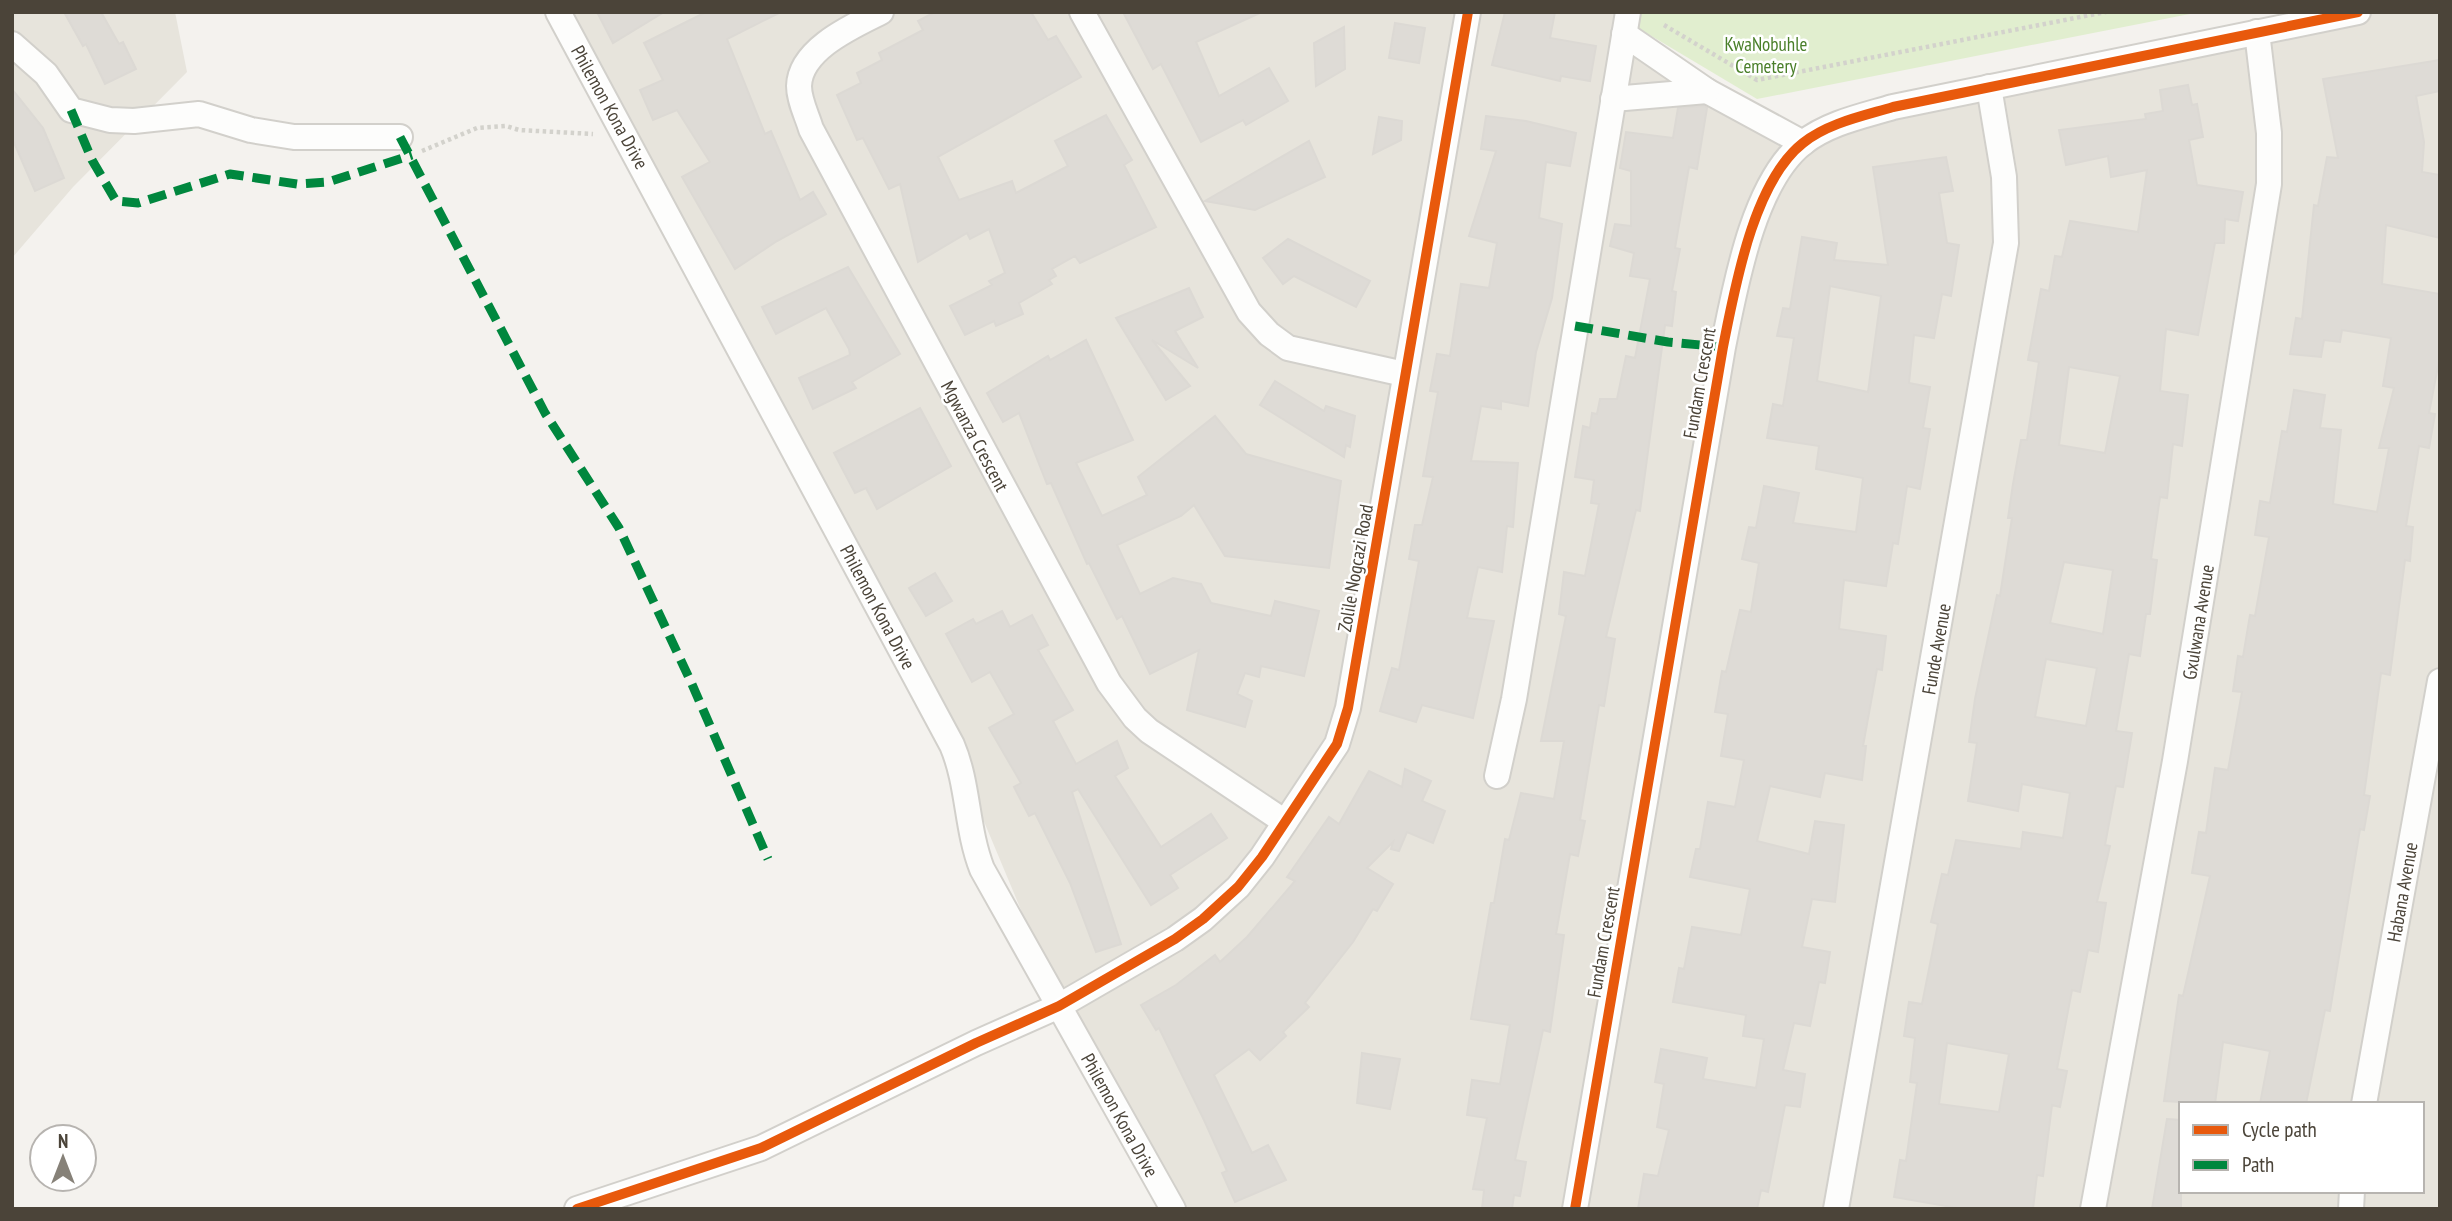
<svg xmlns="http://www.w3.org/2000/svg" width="2452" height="1221" viewBox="0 0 2452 1221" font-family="'PT Sans Narrow',sans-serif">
<rect width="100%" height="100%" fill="#f4f2ee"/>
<!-- residential -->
<g fill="#e7e4dc" fill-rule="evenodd">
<path d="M12,12H175L187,72L73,187L12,258Z"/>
<path d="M560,12H1628L1625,34L1803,143L1821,132L2358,12H2440V1209H1164L1062,1008L952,745ZM2181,1104H2422V1191H2181Z"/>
</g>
<!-- green -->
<path fill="#e1eecf" d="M1641,12H2200L1757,99L1638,28Z"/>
<!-- building -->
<g fill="#dedbd6" stroke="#dcd9d4" stroke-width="2" fill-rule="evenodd">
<path d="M64,12H101L119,44L123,42L136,69L105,84L86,44L83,46Z"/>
<path d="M597,12H664L613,43Z"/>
<path d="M706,12H781L727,39L765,134L771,131L800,200L813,192L826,214L777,241L735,269L682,177L710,162L677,110L653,120L640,90L663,80L644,43Z"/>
<path d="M935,12H1031L1048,40L1056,36L1081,77L938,157L959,200L1012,181L1016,193L1068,166L1055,141L1106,115L1132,160L1124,165L1156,227L1080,263L1075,256L1052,269L1056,276L1049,280L1052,284L1019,303L1023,314L996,326L994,321L965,335L950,306L992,285L989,281L1005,273L989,229L970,239L967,233L918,262L900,184L889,189L863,138L857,140L837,95L861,83L857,73L882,60L879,53L923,30L918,21Z"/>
<path d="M1123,12H1262L1196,42L1219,96L1269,68L1288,101L1246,125L1243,120L1201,142L1161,64L1153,69Z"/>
<path d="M1505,12H1555L1550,38L1596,46L1590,81L1561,76L1560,81L1492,65Z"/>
<path d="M1395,23L1425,28L1419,63L1389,58Z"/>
<path d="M1344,27L1345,69L1316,86L1314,43Z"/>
<path d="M2440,60V91L2416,96L2424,142L2422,172L2440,175V238L2386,225L2382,284L2440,294V356L2429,413L2435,414L2429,448L2419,446L2406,526L2413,527L2410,561L2405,560L2390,675L2381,673L2364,795L2370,796L2364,830L2360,829L2330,1011L2325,1010L2306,1104H2260L2270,1051L2223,1042L2215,1104L2164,1101L2179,995L2183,996L2210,876L2192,873L2199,832L2206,833L2215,768L2228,770L2242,692L2233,691L2238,656L2243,657L2250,615L2255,616L2269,537L2255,535L2260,501L2270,503L2282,431L2287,432L2294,390L2325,395L2320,428L2341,430L2333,504L2377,512L2389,448H2379L2394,388L2383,386L2391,338L2342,330L2340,342L2324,340L2321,357L2290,354L2296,318L2302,319L2314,205L2318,206L2327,157L2338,158L2323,79Z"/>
<path d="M2188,85L2192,105L2197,104L2203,137L2189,140L2197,185L2243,192L2238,221L2225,219L2224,243H2215L2198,335L2166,329L2160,391L2188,395L2182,446L2173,444L2167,498L2160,497L2151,559L2157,560L2150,614H2146L2140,656L2129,654L2116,731L2132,733L2123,787L2116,786L2105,845L2110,846L2097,902L2106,903L2098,952L2088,950L2080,992L2072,990L2057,1069L2067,1071L2060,1107L2052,1105L2043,1176L2037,1175L2033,1209H1963L1894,1197L1900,1160L1906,1161L1917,1083L1910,1082L1915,1038L1904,1036L1909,1002L1922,1004L1938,924L1931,922L1942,874L1948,875L1956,840L2021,849L2023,832L2063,838L2070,793L2022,784L2018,811L1968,801L1977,743L1969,742L1975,699L1997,595L2000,596L2012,518H2008L2013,484L2021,440H2027L2039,362L2028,360L2041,289L2049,291L2055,256L2062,257L2070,221L2138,232L2147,170L2111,177L2108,156L2066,165L2059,130L2146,119L2145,114L2163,111L2160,90ZM2069,367L2120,376L2105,453L2059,445ZM2064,562L2113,570L2103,634L2050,623ZM2046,659L2097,668L2086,726L2035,717ZM1947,1043L2009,1054L1999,1112L1939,1104Z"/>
<path d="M12,89L43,128L64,178L35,191L12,138Z"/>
<path d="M1704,106L1707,108L1697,169L1689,167L1675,248L1680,249L1672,291L1676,292L1672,326L1665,325L1640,511L1636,510L1606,637L1615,639L1604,706L1599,705L1580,820L1585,821L1578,856L1570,854L1556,934L1564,935L1550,1032L1543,1030L1515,1160L1526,1162L1520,1196L1514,1195L1512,1209H1482L1484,1190L1473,1189L1487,1118L1467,1115L1472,1080L1500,1084L1510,1025L1471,1019L1491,903H1494L1505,839L1509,840L1521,793L1554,799L1564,741H1541L1566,616L1559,614L1564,572L1585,576L1599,504L1591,503L1594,480L1575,477L1583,426L1590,428L1592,413L1597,414L1600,399H1617L1626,356L1635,358L1650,279L1630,276L1634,253L1610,246L1615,224L1631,226V171L1620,168L1626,132L1673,138L1678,108Z"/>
<path d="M1486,116L1526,121L1576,133L1570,166L1546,162L1539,218L1562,224L1552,298L1536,352L1528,406L1501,401V409L1481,406L1471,461L1518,463L1513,527L1507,526L1502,572L1478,567L1467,618L1494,621L1473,718L1422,705L1416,722L1380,711L1392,668L1399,670L1419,561L1409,559L1415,525H1422L1433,477L1423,476L1438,392L1430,391L1437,354L1450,356L1461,284L1489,288L1497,243L1469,236L1496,151L1481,149Z"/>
<path d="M1379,117L1402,121L1401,140L1373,154Z"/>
<path d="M1309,141L1325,177L1255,210L1205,201Z"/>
<path d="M1946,157L1953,191L1939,193L1947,243L1959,245L1951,296L1942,294L1934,338L1914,335L1909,383L1930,387L1923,428L1930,429L1920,489L1907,486L1898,544L1893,543L1886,586L1844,580L1839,629L1886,636L1882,670L1877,669L1863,746H1866L1862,780L1825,773L1820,797L1770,786L1757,841L1809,854L1815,821L1844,825L1835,902L1812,899L1802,947L1830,952L1825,983L1819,982L1810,1026L1794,1023L1783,1070L1805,1074L1800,1107L1785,1105L1768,1192L1761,1190L1757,1209H1638L1644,1174L1658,1176L1669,1130L1657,1127L1664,1084L1655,1082L1661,1049L1707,1058L1703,1079L1756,1088L1764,1039L1743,1036L1746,1015L1673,1002L1679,968L1684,969L1692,927L1741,935L1750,889L1690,877L1696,849H1700L1708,802L1735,807L1744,760L1721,756L1728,714L1715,712L1722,671L1726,672L1740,610L1751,612L1759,563L1742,559L1749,527L1756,528L1764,486L1799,493L1793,523L1856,532L1863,478L1816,469L1819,446L1767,438L1773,404L1783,406L1794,338L1777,336L1783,308L1790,309L1802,237L1837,243L1834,260L1888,265L1873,167ZM1830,286L1881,296L1868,392L1817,381Z"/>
<path d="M1288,239L1370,281L1356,307L1294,276L1283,284L1263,258Z"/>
<path d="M848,267L900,354L852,382L856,388L813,409L799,378L850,355L849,349L826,308L776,334L762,307Z"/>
<path d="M1189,288L1203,317L1175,331L1198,368L1152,340L1190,386L1166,400L1116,318Z"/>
<path d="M1086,340L1133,440L1076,463L1102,516L1147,495L1138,477L1215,416L1246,454L1341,481L1329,568L1225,556L1194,505L1181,516L1117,545L1140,594L1173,578L1201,584L1211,603L1271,616L1275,601L1319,611L1304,676L1261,666L1259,677L1245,673L1237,694L1252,701L1245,727L1187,710L1199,650L1150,674L1122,616L1117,619L1089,563L1087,564L1051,483L1047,484L1019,413L1003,422L987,393L1048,356L1050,360Z"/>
<path d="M1275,381L1324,411L1326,406L1355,416L1350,447L1346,445L1344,457L1260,405Z"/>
<path d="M920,408L951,466L877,509L866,488L855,493L834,453Z"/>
<path d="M935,573L952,601L926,616L909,588Z"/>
<path d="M1002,611L1010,627L1032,615L1048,645L1038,650L1073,710L1053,721L1076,764L1117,741L1128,768L1115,776L1161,847L1211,814L1227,838L1170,875L1178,888L1151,905L1078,789L1072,792L1121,944L1096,952L1070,883L1035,813L1029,816L1014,787L1021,783L989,728L1014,714L990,672L972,682L946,634L973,619L976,624Z"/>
<path d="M1405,769L1431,781L1422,801L1445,811L1433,843L1407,832L1399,851L1391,849L1393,842L1367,868L1393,884L1377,911L1373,909L1353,942L1305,1003L1309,1007L1283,1032L1286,1036L1260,1060L1249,1049L1214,1075L1252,1153L1268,1145L1286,1180L1235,1202L1222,1173L1227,1171L1204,1120L1159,1028L1156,1030L1141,1005L1176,985L1215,955L1220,962L1247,937L1295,881L1287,877L1329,817L1339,824L1369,771L1402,787Z"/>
<path d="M1362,1053L1400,1059L1390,1109L1357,1103Z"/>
<path d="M2167,1119L2181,1120V1209H2152Z"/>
</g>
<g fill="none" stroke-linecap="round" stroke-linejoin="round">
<!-- minor casing -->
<g stroke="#d2d0cb" stroke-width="28">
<g id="minor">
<path d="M558,12L952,745C969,785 966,828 982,869L1173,1209"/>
<path d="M881,12C853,26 800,49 799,86C799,101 807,115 811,129L1109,683L1135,718L1149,731L1285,822"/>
<path d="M1082,12L1249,312L1269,334L1288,348L1404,374"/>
<path d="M1624,34L1707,91L1803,143"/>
<path d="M12,44L46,74L71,110L110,120L134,121L199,114L251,130L294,137H400"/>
<path d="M1613,99L1707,91"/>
<path d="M1497,776L1514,699L1628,12"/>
<path d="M2364,1104L2440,681"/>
<path d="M577,1209L761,1148L976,1043L1059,1006L1175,939L1203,919L1238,887L1262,857L1337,744L1348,708L1468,12"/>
<path d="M1575,1209L1723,347C1735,288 1753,182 1803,143C1828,123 1863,116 1893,107L2358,12"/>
<path d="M1836,1209L2006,243L2004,177L1989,87"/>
<path d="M2093,1209L2175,761L2269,184V133L2257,32"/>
<path d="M2351,1209L2352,1191"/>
</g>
</g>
<!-- path -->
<g stroke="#d3d2cc" stroke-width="4.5" stroke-dasharray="3.5 3.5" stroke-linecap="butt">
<path d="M1664,25L1757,80L2106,12"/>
<path d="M422,151L477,128L506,126L519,130L593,134"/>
</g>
<!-- minor -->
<use href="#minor" stroke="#fdfdfc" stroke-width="24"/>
<!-- quiet -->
<g stroke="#00873e" stroke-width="9" stroke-dasharray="18 9" stroke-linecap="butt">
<path d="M71,110L92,160L116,201L138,203L230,174L297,184L328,182L412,155"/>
<path d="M400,137L545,413L619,528L691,682L768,859"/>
<path d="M1575,326L1668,342L1723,347"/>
</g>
<!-- cycleway casing -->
<g stroke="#fff" stroke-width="15">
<g id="cycleway">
<path d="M577,1209L761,1148L976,1043L1059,1006L1175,939L1203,919L1238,887L1262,857L1337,744L1348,708L1468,12"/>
<path d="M1575,1209L1723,347C1735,288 1753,182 1803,143C1828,123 1863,116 1893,107L2358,12"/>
</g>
</g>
<!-- cycleway -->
<use href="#cycleway" stroke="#e8590c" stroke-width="10"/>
</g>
<g text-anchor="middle" stroke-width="5" stroke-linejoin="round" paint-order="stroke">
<!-- park labels -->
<g font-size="19" fill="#4a7f2a" stroke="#fff">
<text x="1766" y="51">KwaNobuhle<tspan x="1766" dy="22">Cemetery</tspan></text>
</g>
<!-- street labels -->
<g font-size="19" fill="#4b4439" stroke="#fff">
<text transform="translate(610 107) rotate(61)" y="7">Philemon Kona Drive</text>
<text transform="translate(1699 383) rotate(-80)" y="7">Fundam Crescent</text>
<text transform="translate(975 436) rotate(62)" y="7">Mgwanza Crescent</text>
<text transform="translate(1355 568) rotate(-80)" y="7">Zolile Nogcazi Road</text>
<text transform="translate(878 607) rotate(62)" y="7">Philemon Kona Drive</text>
<text transform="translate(2198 622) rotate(-81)" y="7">Gxulwana Avenue</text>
<text transform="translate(1936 649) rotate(-80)" y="7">Funde Avenue</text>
<text transform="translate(2402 892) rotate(-80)" y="7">Habana Avenue</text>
<text transform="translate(1603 942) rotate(-80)" y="7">Fundam Crescent</text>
<text transform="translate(1120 1115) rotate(61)" y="7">Philemon Kona Drive</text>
</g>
</g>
<!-- border -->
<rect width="2452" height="1221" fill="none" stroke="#4b4439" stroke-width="28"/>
<!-- legend -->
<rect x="2179" y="1102" width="245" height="91" fill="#ffffff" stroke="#b7b4b0" stroke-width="2"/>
<rect x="2193" y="1125" width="35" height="10" fill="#e8590c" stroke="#b7b4b0" stroke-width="2"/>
<text x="2242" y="1137" font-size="21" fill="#4b4439">Cycle path</text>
<rect x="2193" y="1160" width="35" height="10" fill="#00873e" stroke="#b7b4b0" stroke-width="2"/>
<text x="2242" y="1172" font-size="21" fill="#4b4439">Path</text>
<!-- north arrow -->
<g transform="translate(63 1158)"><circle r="33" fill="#ffffff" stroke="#b7b4b0" stroke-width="2"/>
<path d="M0-5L12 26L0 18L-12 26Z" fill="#868178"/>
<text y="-10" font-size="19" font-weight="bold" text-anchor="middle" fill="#4b4439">N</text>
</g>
</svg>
